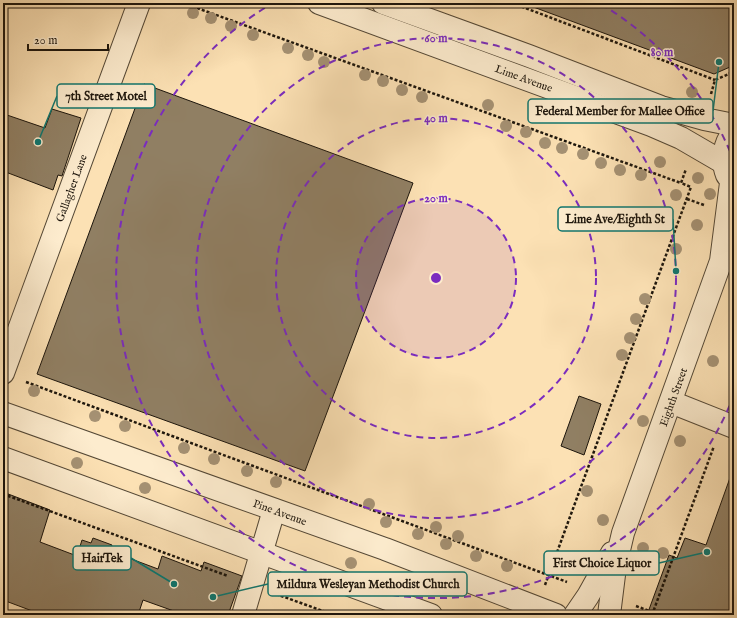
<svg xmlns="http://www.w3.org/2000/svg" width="737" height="618" viewBox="0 0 737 618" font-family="'IM FELL English',serif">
<rect width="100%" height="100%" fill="#fce1b4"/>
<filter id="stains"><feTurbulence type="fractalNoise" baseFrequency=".005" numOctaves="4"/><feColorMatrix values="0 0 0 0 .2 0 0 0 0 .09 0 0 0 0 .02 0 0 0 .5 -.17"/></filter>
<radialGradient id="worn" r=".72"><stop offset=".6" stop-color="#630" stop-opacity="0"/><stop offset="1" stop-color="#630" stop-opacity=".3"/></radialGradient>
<!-- building -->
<g fill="#907f63" stroke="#1c150c">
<path d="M529,3H734V57L730,67L714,74L528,5Z"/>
<path d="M144,84L413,183L305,471L37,374Z"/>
<path d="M52,109L81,118L62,176L58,175L53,190L3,171V127L7,115L45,128Z"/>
<path d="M579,396L601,404L584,455L561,446Z"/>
<path d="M731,475H734V615H647L669,555L677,558L685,538L706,545Z"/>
<path d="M3,492L50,510L40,542L77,556L82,540L91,543L93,538L112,545L110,551L158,569L162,556L201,571L204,562L242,576L228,615H185L143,600L138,615H43L3,600Z"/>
</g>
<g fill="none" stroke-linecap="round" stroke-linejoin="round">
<!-- minor casing -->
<g stroke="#544836" stroke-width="24">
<g id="minor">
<path d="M319,3L651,125L681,138L724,163"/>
<path d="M383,3L529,56L661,107L704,119L734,125"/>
<path d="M727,175C721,160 724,144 734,131"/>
<path d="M3,373L139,3"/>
<path d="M671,402L734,427"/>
<path d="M3,413L385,549L556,615"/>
<path d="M3,458L431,615"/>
<path d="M243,615L274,510"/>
<path d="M575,615L588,596L612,553"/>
<path d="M609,615L615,567L623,533L721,261L731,183"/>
</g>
</g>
<!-- path -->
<g stroke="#1c150c" stroke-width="2.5" stroke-dasharray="3 2" stroke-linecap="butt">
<path d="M183,3L681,183"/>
<path d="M512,3L715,80"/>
<path d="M729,74L734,75"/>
<path d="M711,94L715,80L729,74L734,69"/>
<path d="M687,199L704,205"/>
<path d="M26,382L567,582"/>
<path d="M731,400L734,391"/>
<path d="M3,494L228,576"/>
<path d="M545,585L691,187L681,183L686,169"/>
<path d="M276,594L334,615"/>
<path d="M636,606L660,615"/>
<path d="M652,615L714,446"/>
</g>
<!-- minor -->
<use href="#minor" stroke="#fdecce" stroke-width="22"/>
</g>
<!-- trees -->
<g fill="#a59173">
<circle cx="193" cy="13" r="6"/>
<circle cx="211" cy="18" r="6"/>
<circle cx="231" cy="26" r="6"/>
<circle cx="253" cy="35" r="6"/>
<circle cx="288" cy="48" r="6"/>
<circle cx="308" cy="55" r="6"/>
<circle cx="324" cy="62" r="6"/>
<circle cx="365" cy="75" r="6"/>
<circle cx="383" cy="81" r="6"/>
<circle cx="402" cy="90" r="6"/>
<circle cx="692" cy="92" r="6"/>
<circle cx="422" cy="97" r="6"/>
<circle cx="488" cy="105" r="6"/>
<circle cx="506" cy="126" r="6"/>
<circle cx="526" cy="132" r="6"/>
<circle cx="545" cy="143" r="6"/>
<circle cx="562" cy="148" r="6"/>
<circle cx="583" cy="154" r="6"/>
<circle cx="660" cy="162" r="6"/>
<circle cx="601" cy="163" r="6"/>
<circle cx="620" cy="170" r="6"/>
<circle cx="641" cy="175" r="6"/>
<circle cx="698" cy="178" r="6"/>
<circle cx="710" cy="194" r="6"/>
<circle cx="676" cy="195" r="6"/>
<circle cx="697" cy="225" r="6"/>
<circle cx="676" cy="249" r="6"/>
<circle cx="645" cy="299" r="6"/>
<circle cx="636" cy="319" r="6"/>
<circle cx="630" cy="338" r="6"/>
<circle cx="622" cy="355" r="6"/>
<circle cx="713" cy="361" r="6"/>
<circle cx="34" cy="391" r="6"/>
<circle cx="95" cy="416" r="6"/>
<circle cx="643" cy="421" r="6"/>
<circle cx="125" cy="426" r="6"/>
<circle cx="680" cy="441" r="6"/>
<circle cx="184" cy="448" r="6"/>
<circle cx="214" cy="459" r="6"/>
<circle cx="77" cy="463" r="6"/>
<circle cx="247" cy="471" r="6"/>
<circle cx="276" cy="482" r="6"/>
<circle cx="145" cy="488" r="6"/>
<circle cx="587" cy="491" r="6"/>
<circle cx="369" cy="504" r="6"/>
<circle cx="603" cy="520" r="6"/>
<circle cx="386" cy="522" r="6"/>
<circle cx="436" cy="527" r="6"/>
<circle cx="418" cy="534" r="6"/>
<circle cx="458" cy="536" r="6"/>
<circle cx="446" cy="544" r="6"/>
<circle cx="643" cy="548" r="6"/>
<circle cx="663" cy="553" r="6"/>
<circle cx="476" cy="556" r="6"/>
<circle cx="351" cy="563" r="6"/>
<circle cx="507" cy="566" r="6"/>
</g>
<!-- distance rings -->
<circle cx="436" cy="278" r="80" fill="#7b2cbf" fill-opacity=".12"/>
<g fill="none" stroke="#7b2cbf" stroke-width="2" stroke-dasharray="7 5">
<circle cx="436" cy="278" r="80"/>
<circle cx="436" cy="278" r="160"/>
<circle cx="436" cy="278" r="240"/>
<path d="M734 395A320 320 0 1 1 271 4M601 4A320 320 0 0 1 734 161"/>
</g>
<g text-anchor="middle" stroke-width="3" stroke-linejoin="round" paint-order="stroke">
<!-- street labels -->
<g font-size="11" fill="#1c150c" stroke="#fdecce">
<text transform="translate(524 78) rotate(20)" y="4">Lime Avenue</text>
<text transform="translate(71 188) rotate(-70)" y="4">Gallagher Lane</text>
<text transform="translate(673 397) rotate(-70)" y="4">Eighth Street</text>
<text transform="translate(280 512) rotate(20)" y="4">Pine Avenue</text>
</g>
</g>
<circle cx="436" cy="278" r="6" fill="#7b2cbf" stroke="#fdecce" stroke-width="2"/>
<g font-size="12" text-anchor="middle" font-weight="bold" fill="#7b2cbf" stroke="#fdecce" stroke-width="3" stroke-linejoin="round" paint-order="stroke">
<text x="436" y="42">60 m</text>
<text x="662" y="56">80 m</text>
<text x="436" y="122">40 m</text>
<text x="436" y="202">20 m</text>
</g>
<!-- callouts -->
<path fill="none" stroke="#0f766e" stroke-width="1.5" d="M38 142L57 96M719 62L713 111M676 271L673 219M174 584L131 558M707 552L659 563M213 597L268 584"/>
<g fill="#0f766e" stroke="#fdecce" stroke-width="1.5">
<circle cx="38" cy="142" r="4"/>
<circle cx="719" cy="62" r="4"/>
<circle cx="676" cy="271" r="4"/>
<circle cx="174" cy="584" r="4"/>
<circle cx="707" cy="552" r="4"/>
<circle cx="213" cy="597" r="4"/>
</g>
<g fill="#fdecce" stroke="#0f766e" stroke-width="1.5">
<rect x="57" y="84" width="98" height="24" rx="4"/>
<rect x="528" y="99" width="185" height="24" rx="4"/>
<rect x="558" y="207" width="115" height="24" rx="4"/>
<rect x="73" y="546" width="58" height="24" rx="4"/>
<rect x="544" y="551" width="115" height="24" rx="4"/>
<rect x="268" y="572" width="199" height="24" rx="4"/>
</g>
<g font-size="12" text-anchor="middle" font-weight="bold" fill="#1c150c">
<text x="106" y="100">7th Street Motel</text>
<text x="620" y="115">Federal Member for Mallee Office</text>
<text x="615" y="223">Lime Ave/Eighth St</text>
<text x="102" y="562">HairTek</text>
<text x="602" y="567">First Choice Liquor</text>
<text x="368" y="588">Mildura Wesleyan Methodist Church</text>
</g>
<!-- margin -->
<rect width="737" height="618" fill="none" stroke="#fce1b4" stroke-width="16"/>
<rect x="4" y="4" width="729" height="610" fill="none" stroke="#1c150c" stroke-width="2"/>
<rect x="8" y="8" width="721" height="602" fill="none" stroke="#1c150c"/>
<!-- scale -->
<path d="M28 44v6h80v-6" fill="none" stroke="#1c150c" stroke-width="2"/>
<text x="34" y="44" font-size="12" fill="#1c150c" stroke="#fdecce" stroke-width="3" paint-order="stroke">20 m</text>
<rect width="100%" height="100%" filter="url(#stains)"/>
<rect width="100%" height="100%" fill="url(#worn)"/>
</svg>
